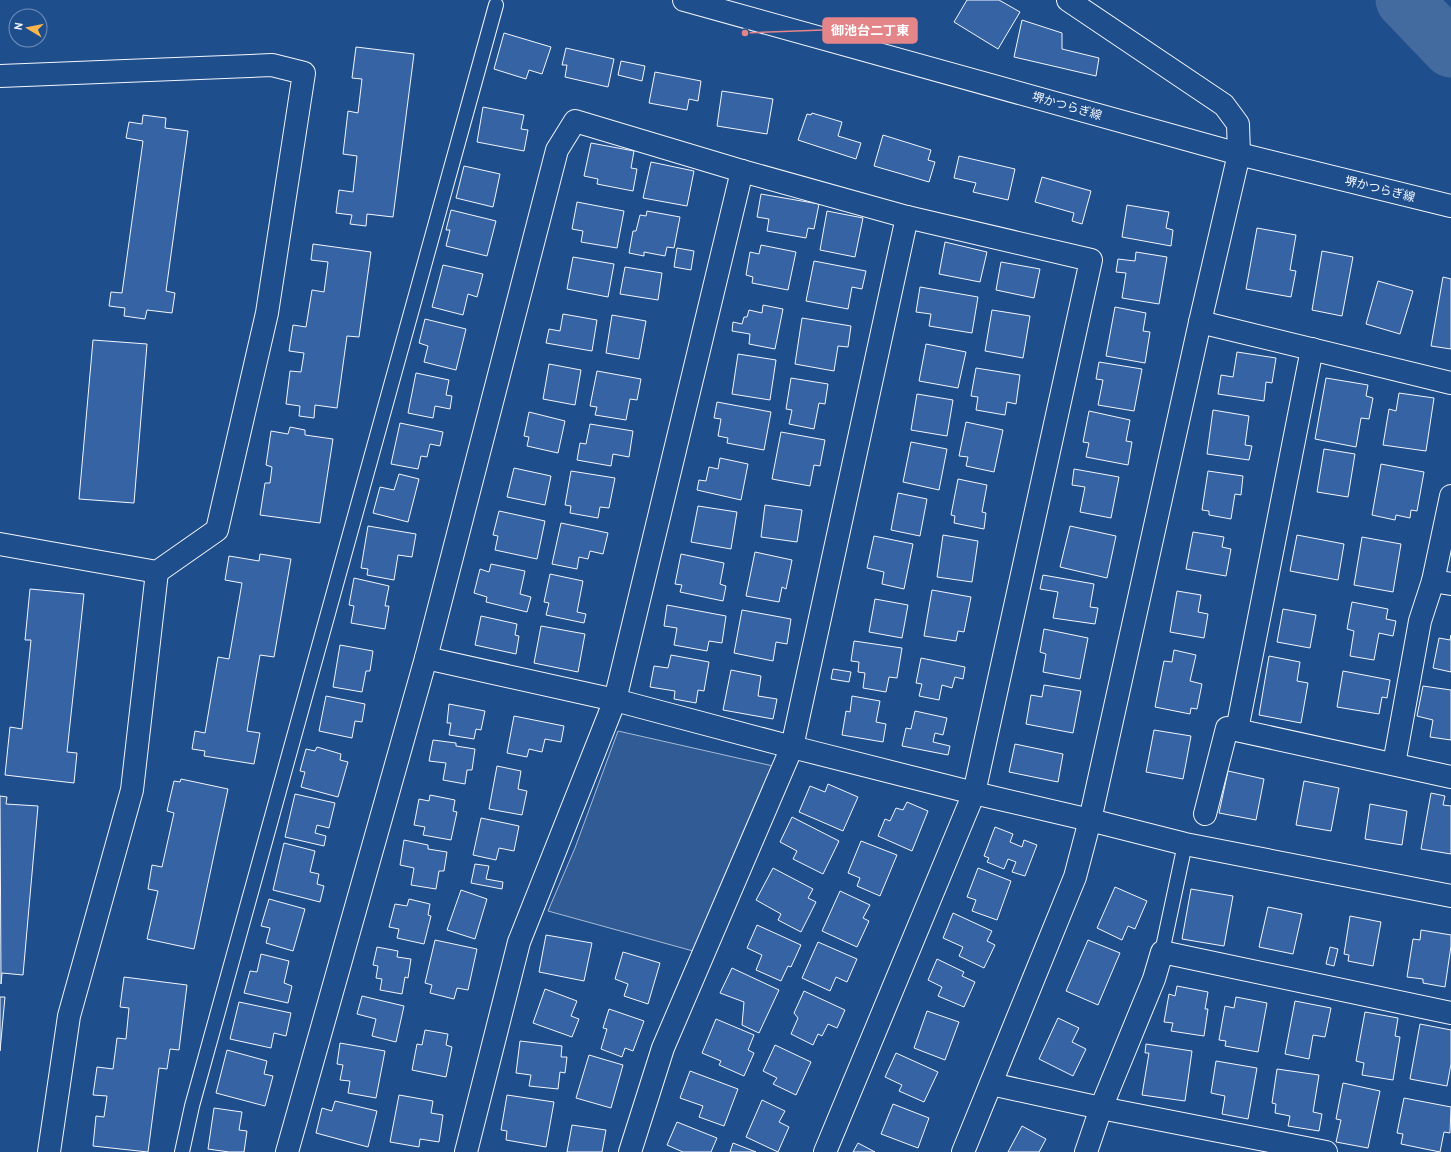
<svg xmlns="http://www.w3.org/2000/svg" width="1451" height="1152" viewBox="0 0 1451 1152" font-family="'PT Sans','Noto Sans JP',sans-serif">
<rect width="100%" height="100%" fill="#1f4e8c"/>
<!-- built -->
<path fill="#305b95" stroke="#a8bbd7" d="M618,731L773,766L693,951L548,911L575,848Z"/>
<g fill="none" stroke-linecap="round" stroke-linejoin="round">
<!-- river -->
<path stroke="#446ba0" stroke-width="57" d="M1404,0L1451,49"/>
</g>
<!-- building -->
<g fill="#3563a3" stroke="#f2f6ff">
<path d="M967,0H999L1020,12L998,49L954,22Z"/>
<path d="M1022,20L1062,33V49L1099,58L1096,76L1014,57Z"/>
<path d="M504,33L551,47L542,74L529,70L526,79L494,69Z"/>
<path d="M356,47L414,54L393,217L367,214L366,226L350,224L352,215L336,213L339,190L353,192L357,156L343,154L348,111L358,113L362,79L352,78Z"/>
<path d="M566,48L614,59L608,87L565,77L567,65H562Z"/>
<path d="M621,61L645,66L642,81L618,75Z"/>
<path d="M655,72L701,81L698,101L689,99L687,110L649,103Z"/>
<path d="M722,91L773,99L767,134L717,126Z"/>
<path d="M483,107L524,115L521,129L528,130L524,151L477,142Z"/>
<path d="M812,113L842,122L838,136L861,143L856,159L798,140L807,114L811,115Z"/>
<path d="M143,115L166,118L165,128L188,131L166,291L175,293L172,313L147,310L145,319L124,316L125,308L109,306L111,292L122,293L143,141L126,138L129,122L142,124Z"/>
<path d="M883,135L931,150L928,160L935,162L929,182L874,166Z"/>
<path d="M591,143L634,151L631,168L637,169L633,191L597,184L598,179L584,176Z"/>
<path d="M959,156L1015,169L1008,200L973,192L976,183L954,178Z"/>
<path d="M651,162L694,171L687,206L643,198Z"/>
<path d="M464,166L500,174L493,207L456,198Z"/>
<path d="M1042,177L1091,191L1082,224L1072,221L1074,213L1035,202Z"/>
<path d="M761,194L819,204L814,229L808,228L806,238L767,231L769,219L757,217Z"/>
<path d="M577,202L624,211L617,248L581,242L583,231L572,229Z"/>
<path d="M1127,205L1169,212L1166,228L1173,230L1171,246L1122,237Z"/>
<path d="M451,210L496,221L487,256L446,246L450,230H446Z"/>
<path d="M647,211L680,217L674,248L667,247L665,256L644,252V256L629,253L633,231H636L640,215L646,216Z"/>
<path d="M827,211L863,218L855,257L820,250Z"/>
<path d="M1257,228L1296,235L1290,270L1296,271L1291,297L1246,289Z"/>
<path d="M945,242L987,252L980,282L939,274Z"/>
<path d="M313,244L371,252L359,337L347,336L337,408L315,405L314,418L299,416L300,406L286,404L290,371L301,372L304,353L289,351L293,325L306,327L312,290L324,292L328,262L311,260Z"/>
<path d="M761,245L796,252L788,290L752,283L753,277L746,275L750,252L759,254Z"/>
<path d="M677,248L694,251L691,270L674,267Z"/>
<path d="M1322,251L1353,257L1342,316L1312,310Z"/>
<path d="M1136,252L1167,257L1159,304L1122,298L1126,273L1116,272L1118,259L1135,261Z"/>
<path d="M573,257L614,264L608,297L567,289Z"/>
<path d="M814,261L866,271L862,289L852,287L848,309L806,301Z"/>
<path d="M1001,262L1040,269L1034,298L996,290Z"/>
<path d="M443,265L483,274L477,297L468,294L463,315L432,307Z"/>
<path d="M625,267L662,273L658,300L620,294Z"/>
<path d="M1443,277L1451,279V349L1431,346Z"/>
<path d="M1378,281L1413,291L1400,334L1366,324Z"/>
<path d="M920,287L978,297L972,333L929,326L931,314L916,312Z"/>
<path d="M763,305L783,309L775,349L749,344L750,334L732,331L733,322L742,324L744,317H747L749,310L762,313Z"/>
<path d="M1115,307L1146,313L1143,331L1150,332L1145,363L1106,356Z"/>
<path d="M992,310L1030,316L1023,358L985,351Z"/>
<path d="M563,314L597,320L592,351L546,343L549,329L560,331Z"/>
<path d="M612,315L646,321L639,359L606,353Z"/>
<path d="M802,318L851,326L848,347L838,346L834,371L795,364Z"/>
<path d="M425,319L466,329L456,370L424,362L428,346L419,343Z"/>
<path d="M93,340L147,344L134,503L79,499Z"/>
<path d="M926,344L966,352L958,388L919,381Z"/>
<path d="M1237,352L1276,358L1272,383L1266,382L1264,401L1218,394L1221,375L1233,377Z"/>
<path d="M738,354L776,360L770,400L732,394Z"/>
<path d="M1099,362L1142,369L1134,411L1098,405L1103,380L1096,379Z"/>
<path d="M549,364L581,370L575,405L543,399Z"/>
<path d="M976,368L1020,375L1016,404L1007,402L1005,415L976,410L978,397L971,396Z"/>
<path d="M597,371L641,379L637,400L630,399L626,420L595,415L597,407L590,406Z"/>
<path d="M416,373L449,380L446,395L452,396L450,409L435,406L433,418L408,413Z"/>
<path d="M791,378L828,384L825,404L819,403L814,429L789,424L792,410L786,409Z"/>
<path d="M1326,378L1368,385L1366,396L1373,398L1369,419L1361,418L1356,447L1315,439Z"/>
<path d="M1399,393L1434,398L1426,451L1383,445L1389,409L1396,411Z"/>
<path d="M917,394L953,400L947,436L911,430Z"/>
<path d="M717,402L771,412L764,450L727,443L728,438L718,436L721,419L714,418Z"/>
<path d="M1213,410L1249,416L1245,445L1252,446L1249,460L1207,454Z"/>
<path d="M1089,411L1130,420L1126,441L1132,442L1128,465L1086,457L1089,443L1083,442Z"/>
<path d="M529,412L565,421L558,453L527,446L529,437L524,436Z"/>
<path d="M966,422L1003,430L994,472L966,466L968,457L959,456Z"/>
<path d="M400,423L443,432L440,446L430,444L427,457L421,456L418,469L391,464Z"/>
<path d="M590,424L633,431L629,457L613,454L611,466L577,460L580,443L586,444Z"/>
<path d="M290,427L305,430V435L333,439L320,523L260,515L265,483H270L272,467L266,465L271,431L288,434Z"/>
<path d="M781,432L825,440L820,466L814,465L810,486L772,479Z"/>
<path d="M911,442L947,449L939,490L903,482Z"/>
<path d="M1324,449L1355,454L1348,497L1317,492Z"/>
<path d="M720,458L748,464L741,500L697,490L699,480L706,481L709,467L718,469Z"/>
<path d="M1381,464L1424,472L1417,511L1411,510L1410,518L1396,515L1395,520L1372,515Z"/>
<path d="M514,468L551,476L545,505L507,497Z"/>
<path d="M1074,469L1119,477L1111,518L1080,512L1085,487L1072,485Z"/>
<path d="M571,471L615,478L609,508L600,507L598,518L570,513L571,506L565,505Z"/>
<path d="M1208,471L1243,476L1241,495L1235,494L1231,519L1209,515V511L1202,510Z"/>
<path d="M399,474L419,479L408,522L373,513L380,487L394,490Z"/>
<path d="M958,479L987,485L982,512L986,513L984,529L954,523L955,516L951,515Z"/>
<path d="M898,493L927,499L920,536L891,530Z"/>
<path d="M765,505L802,510L797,542L761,537Z"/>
<path d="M698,506L737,512L731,549L691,542Z"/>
<path d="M499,511L545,521L537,559L495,550L498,536L493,535Z"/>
<path d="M561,523L608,533L603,554L590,551L588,559L579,557L577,569L552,564Z"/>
<path d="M368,526L416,534L412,557L398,555L394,580L367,575L368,569L361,568Z"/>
<path d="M1070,526L1116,536L1107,578L1060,567Z"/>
<path d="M1193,532L1224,537L1222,547L1231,549L1226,576L1186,569Z"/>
<path d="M943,535L978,541L972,582L937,577Z"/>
<path d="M1297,535L1344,544L1338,580L1290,571Z"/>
<path d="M874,536L913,544L904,589L882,584L884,572L867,568Z"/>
<path d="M1362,537L1401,544L1393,592L1354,585Z"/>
<path d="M755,552L792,560L786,589L782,587L779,602L746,596Z"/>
<path d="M260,554L291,559L274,657L260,655L247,731L260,733L254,764L204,756L205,751L192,749L195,731L205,733L218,657L229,659L242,583L225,580L229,556L259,561Z"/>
<path d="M681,554L724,563L720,584L726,586L723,601L680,592L682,585L675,584Z"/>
<path d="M491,564L525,571L520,594L531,597L527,612L486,602L487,597L474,593L480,569L489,572Z"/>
<path d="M550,574L583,581L577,612L586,614L584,623L546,615L549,603L544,602Z"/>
<path d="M1043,575L1094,584L1090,607L1098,608L1095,624L1053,618L1058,592L1040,589Z"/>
<path d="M354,578L389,586L385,606H389L385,629L351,623L354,606L349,605Z"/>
<path d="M30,589L84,594L67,752L77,753L74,783L5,775L10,727L22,729L31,640H25Z"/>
<path d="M932,590L971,597L964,632L958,631L956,641L924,636Z"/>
<path d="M1177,591L1201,595L1198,612L1208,614L1204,638L1170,632Z"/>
<path d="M875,599L908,605L902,638L869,632Z"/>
<path d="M1352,602L1388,609L1386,619L1396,621L1393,636L1379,633L1374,660L1350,656L1354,631L1347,629Z"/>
<path d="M667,605L726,616L722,643L709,641L707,651L674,645L677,628L664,626Z"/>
<path d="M1283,609L1316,615L1310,648L1277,642Z"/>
<path d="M742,610L791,619L787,644L776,642L773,661L734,653Z"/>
<path d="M481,616L517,624L515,635L519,636L516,654L475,645Z"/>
<path d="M541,626L585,634L578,672L534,663Z"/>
<path d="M1044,629L1088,638L1080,679L1043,672L1046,654L1040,652Z"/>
<path d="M1451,635V672L1433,668L1439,638L1450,640Z"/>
<path d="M854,641L902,648L897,678L889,677L886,692L863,688L865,673L858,672L859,662L851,661Z"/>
<path d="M340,645L373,651L370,671H366L362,692L333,687Z"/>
<path d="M1174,650L1196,655L1190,681L1202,684L1197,709L1191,708L1190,714L1155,707L1164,661L1172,662Z"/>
<path d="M671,655L709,662L704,691L698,690L696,703L674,699L675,691L650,687L654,666L668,668Z"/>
<path d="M1269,656L1300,662L1297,681L1308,683L1301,723L1259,715Z"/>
<path d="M921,658L965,667L963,679L955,677L952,688L942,685L939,700L919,696L922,684L916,683Z"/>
<path d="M833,669L851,672L849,682L831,679Z"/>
<path d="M731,670L761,676L758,696L777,699L773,719L723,710Z"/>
<path d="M1343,671L1390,680L1387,698L1382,697L1379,714L1337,707Z"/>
<path d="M1044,685L1081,691L1073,733L1026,724L1031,695L1042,697Z"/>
<path d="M1423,686L1451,690V740L1430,737L1433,720L1417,716Z"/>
<path d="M326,696L365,704L362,722L355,721L352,738L319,731Z"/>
<path d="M852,696L880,701L876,722L886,724L883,742L842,735L846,711L850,712Z"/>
<path d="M449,704L485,711L481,730L476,729L474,739L449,735L451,723H447Z"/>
<path d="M915,711L947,718L943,735L935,733L933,742L950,746L948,755L902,746L906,728L911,729Z"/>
<path d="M514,716L564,726L561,742L545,739L542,752L529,749L527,757L507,753Z"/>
<path d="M1154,730L1191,736L1183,779L1146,772Z"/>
<path d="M433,740L456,743V746L475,749L472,770H467L465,784L443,780L446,763L429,761Z"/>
<path d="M1015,744L1063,754L1058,782L1009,772Z"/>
<path d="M317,747L341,754L340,760L348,762L338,797L301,787L305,772L300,771L306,749L315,751Z"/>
<path d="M497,766L521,771L518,789L527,791L522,815L489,809Z"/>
<path d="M1228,771L1264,779L1256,820L1219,813Z"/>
<path d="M181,779L228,789L194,949L147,939L158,891L148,889L152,865L162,867L174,813L167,811L174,781L180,782Z"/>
<path d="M1304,781L1339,788L1331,831L1296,825Z"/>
<path d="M828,784L858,797L843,831L799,812L810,786L825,792Z"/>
<path d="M1431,793L1445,796L1443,805L1451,806V854L1421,849Z"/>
<path d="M295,794L335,803L329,828L317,825L315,833L326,836L324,846L285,837Z"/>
<path d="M430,795L455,800L453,811L457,812L451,840L423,835L425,827L414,825L419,799L429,801Z"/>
<path d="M0,796L7,797L6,804L38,806L23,975L2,973L1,984Z"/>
<path d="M907,802L928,811L912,851L878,836L885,819L890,821L896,808L903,810Z"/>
<path d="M1370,804L1407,811L1402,845L1365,839Z"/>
<path d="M792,817L839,841L823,874L793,859L797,851L780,842Z"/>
<path d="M481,818L519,826L514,851L499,848L496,860L473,855Z"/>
<path d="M995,827L1013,834L1010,842L1022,847L1024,840L1037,845L1025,876L1012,872L1016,862L1008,859L1004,869L987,862L989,858L984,856Z"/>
<path d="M404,840L428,845V849L447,852L444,871H439L436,889L411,885L414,868L400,865Z"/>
<path d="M861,841L897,855L880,896L857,886L860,878L848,873Z"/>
<path d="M284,843L315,851L310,872L319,874L317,884L324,886L320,902L273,890Z"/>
<path d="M475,864L489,866L486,879L503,882L502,889L471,883Z"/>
<path d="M773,868L813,889L808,898L816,902L801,932L778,920L781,914L756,900Z"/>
<path d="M978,868L1011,881L997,920L972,911L976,900L967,897Z"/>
<path d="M1115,887L1147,901L1135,929L1128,926L1122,940L1097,928Z"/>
<path d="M1191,889L1233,896L1224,946L1182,939Z"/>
<path d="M461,890L487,899L475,939L447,930Z"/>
<path d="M840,891L870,905L863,918L869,921L857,947L822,931Z"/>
<path d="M269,899L305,909L293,951L266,943L270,928L261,926Z"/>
<path d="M409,899L430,904L428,915L431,916L424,944L397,938L399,929L389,927L395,904L407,906Z"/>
<path d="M1268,907L1302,914L1293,954L1259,947Z"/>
<path d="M953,913L992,931L987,941L995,945L984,968L959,956L963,947L943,938Z"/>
<path d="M1350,916L1381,922L1373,966L1348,961L1349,955L1344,954Z"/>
<path d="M757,925L801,945L791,967L788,966L781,981L756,970L762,955L747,948Z"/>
<path d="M1421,930L1451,935V946L1445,987L1423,983V979L1407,977L1413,939L1420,940Z"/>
<path d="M546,935L592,943L584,981L539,972Z"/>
<path d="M435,940L477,949L468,990L457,988L454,999L430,993L432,985L425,983Z"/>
<path d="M1088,940L1120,953L1098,1005L1066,991Z"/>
<path d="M818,942L857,959L847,982L836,977L830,991L802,978Z"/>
<path d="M377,947L398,951L397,957L411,959L408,978L405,977L402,994L380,990L382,979L376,978L378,966L373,965Z"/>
<path d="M1330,947L1338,949L1334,966L1326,964Z"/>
<path d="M623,952L660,963L648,1004L624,996L628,984L615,979Z"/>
<path d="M261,954L289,961L284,983L292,986L288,1003L244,993L250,971L257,972Z"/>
<path d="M937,959L964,972L962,976L975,982L964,1007L938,996L942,987L928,980Z"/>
<path d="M732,968L779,990L759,1033L742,1025L744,1002L720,993Z"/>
<path d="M124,977L187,985L179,1050L170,1049L167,1069L159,1068L148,1152L93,1146L96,1116L104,1117L107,1096L93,1095L97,1067L113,1069L117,1038L126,1039L129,1008L120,1007Z"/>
<path d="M1177,986L1208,992L1205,1009H1208L1204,1036L1171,1031L1173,1023L1164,1022L1169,994L1175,996Z"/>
<path d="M545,989L577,1001L571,1016L579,1019L572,1037L533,1023Z"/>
<path d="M804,991L845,1010L837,1028L828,1024L822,1036L818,1034L813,1045L791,1034L798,1018L794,1013Z"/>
<path d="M362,996L404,1006L396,1042L372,1036L376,1019L357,1014Z"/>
<path d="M0,997H5L0,1051Z"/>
<path d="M1236,997L1267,1003L1258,1052L1225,1046L1226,1041L1219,1040L1225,1006L1234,1008Z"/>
<path d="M1295,1001L1331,1008L1325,1037L1313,1035L1309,1059L1285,1054Z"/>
<path d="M239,1002L291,1013L286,1036L274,1033L271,1048L230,1039Z"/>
<path d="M609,1009L644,1021L633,1051L625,1048L622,1057L601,1049L607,1029L603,1028Z"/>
<path d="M927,1011L959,1022L945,1060L914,1048Z"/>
<path d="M1365,1012L1398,1018L1395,1036L1400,1037L1393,1080L1362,1075L1364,1063L1356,1061Z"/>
<path d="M1058,1018L1079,1028L1072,1042L1086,1049L1073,1076L1039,1059Z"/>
<path d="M716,1019L754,1035L748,1050L754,1053L744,1076L719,1065L721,1061L702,1053Z"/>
<path d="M1420,1024L1451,1030V1064L1447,1086L1410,1079Z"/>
<path d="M425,1030L448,1034L446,1045L452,1047L446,1077L412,1070L417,1044L422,1045Z"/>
<path d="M520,1041L562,1046L561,1057H567L565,1073L560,1072L558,1089L529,1086L531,1075L516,1073Z"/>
<path d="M340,1043L385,1051L376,1098L348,1093L350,1081L340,1080L343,1065L337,1064Z"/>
<path d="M1146,1044L1192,1051L1185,1101L1142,1095L1149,1053H1145Z"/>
<path d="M775,1045L811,1062L796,1095L773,1084L777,1078L763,1071Z"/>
<path d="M227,1050L267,1061L264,1074L273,1076L265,1106L216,1093Z"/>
<path d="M896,1053L938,1072L924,1102L899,1091L902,1085L885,1077Z"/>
<path d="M589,1055L623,1065L611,1108L576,1098Z"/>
<path d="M1216,1061L1257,1068L1248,1119L1222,1114L1225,1096L1211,1093Z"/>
<path d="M1277,1069L1319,1075L1313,1112L1322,1114L1319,1131L1288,1126L1290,1116L1275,1113L1276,1104L1272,1103Z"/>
<path d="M690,1071L738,1089L724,1126L699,1117L703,1106L680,1098Z"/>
<path d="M1343,1083L1380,1091L1368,1148L1336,1142L1341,1120L1336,1119Z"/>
<path d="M399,1095L433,1101L431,1113L443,1115L439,1142L420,1139L419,1147L390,1142Z"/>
<path d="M507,1095L554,1102L546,1147L506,1140L507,1131L501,1130Z"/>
<path d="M1404,1098L1451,1107L1450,1133L1444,1132L1440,1152L1401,1144L1403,1134L1397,1133Z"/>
<path d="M762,1100L785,1111L779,1122L789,1127L778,1152L746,1137Z"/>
<path d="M335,1101L377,1111L368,1147L316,1133L322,1108L332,1111Z"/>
<path d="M893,1104L929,1118L918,1148L881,1134Z"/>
<path d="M214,1108L242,1112L239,1130L247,1131L244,1152H229L208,1149Z"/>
<path d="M677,1122L717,1138L711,1152H683L667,1145Z"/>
<path d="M572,1125L606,1130L602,1152H567Z"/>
<path d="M1022,1126L1046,1139L1039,1152H1008Z"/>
<path d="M733,1143L756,1152H730Z"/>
<path d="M858,1143L875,1152H853Z"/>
</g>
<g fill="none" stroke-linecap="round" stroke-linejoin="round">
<!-- lane casing -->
<g stroke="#f2f6ff" stroke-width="16">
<g id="lane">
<path d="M1162,952L1185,844"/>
<path d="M182,1152L192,1106L496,5"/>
</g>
</g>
<!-- street casing -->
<g stroke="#f2f6ff" stroke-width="24">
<g id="street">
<path d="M0,76L272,65L304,73L267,313L217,530L157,572L0,544"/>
<path d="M1200,322L1451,383"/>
<path d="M1433,581L1451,584"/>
<path d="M426,658L615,700L792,747L974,793L1090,820"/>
<path d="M1237,730L1312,349"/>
<path d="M1394,764L1420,621L1433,581L1451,496"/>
<path d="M1205,814L1227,728L1451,777"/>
<path d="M991,1084L1101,1108L1326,1152"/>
<path d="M49,1152L69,1016L132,790L157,572"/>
<path d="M287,1152L426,658L557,150L575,121L742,171L907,217L1091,260L974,793L825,1152"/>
<path d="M466,1152L519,942L615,700L742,171"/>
<path d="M630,1152L663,1048L792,747L907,217"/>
<path d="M1086,1152L1101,1108L1154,979L1162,952L1451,1013"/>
</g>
</g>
<!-- secondary casing -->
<g stroke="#f2f6ff" stroke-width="24">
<g id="secondary">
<path d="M1090,820L1185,844L1451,896"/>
<path d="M963,1152L1075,877L1090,820L1200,322L1239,154L1238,124L1224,105L1068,0"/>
</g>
</g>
<!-- primary casing -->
<g stroke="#f2f6ff" stroke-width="24">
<path id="primary" d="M684,0L1239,154L1451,206"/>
</g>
<!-- lane -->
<use href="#lane" stroke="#1f4e8c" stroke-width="14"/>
<!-- street -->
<use href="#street" stroke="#1f4e8c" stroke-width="22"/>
<!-- secondary -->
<use href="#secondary" stroke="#1f4e8c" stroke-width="22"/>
<!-- primary -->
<use href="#primary" stroke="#1f4e8c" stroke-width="22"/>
</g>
<g text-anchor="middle" stroke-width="3" stroke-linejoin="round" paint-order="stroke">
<!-- street labels -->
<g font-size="12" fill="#f2f6ff" stroke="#1f4e8c">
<text transform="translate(1067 106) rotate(16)" y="4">堺かつらぎ線</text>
<text transform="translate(1380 189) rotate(14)" y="4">堺かつらぎ線</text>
</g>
</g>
<!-- callouts -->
<path fill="none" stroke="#e38589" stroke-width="1.5" d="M745 33L823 30"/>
<circle fill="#e38589" stroke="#1f4e8c" stroke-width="1.5" cx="745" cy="33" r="4"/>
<rect fill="#e38589" stroke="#e38589" stroke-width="1.5" x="823" y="18" width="94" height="25" rx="4"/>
<g font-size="13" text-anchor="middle" font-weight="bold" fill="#fff">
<text x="870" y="35">御池台二丁東</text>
</g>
<!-- north arrow -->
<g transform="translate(28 28) rotate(280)"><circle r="19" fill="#1f4e8c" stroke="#7391ba"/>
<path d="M0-3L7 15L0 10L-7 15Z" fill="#ffb74d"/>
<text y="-6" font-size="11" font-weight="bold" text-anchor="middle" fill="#f2f6ff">N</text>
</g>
</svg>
